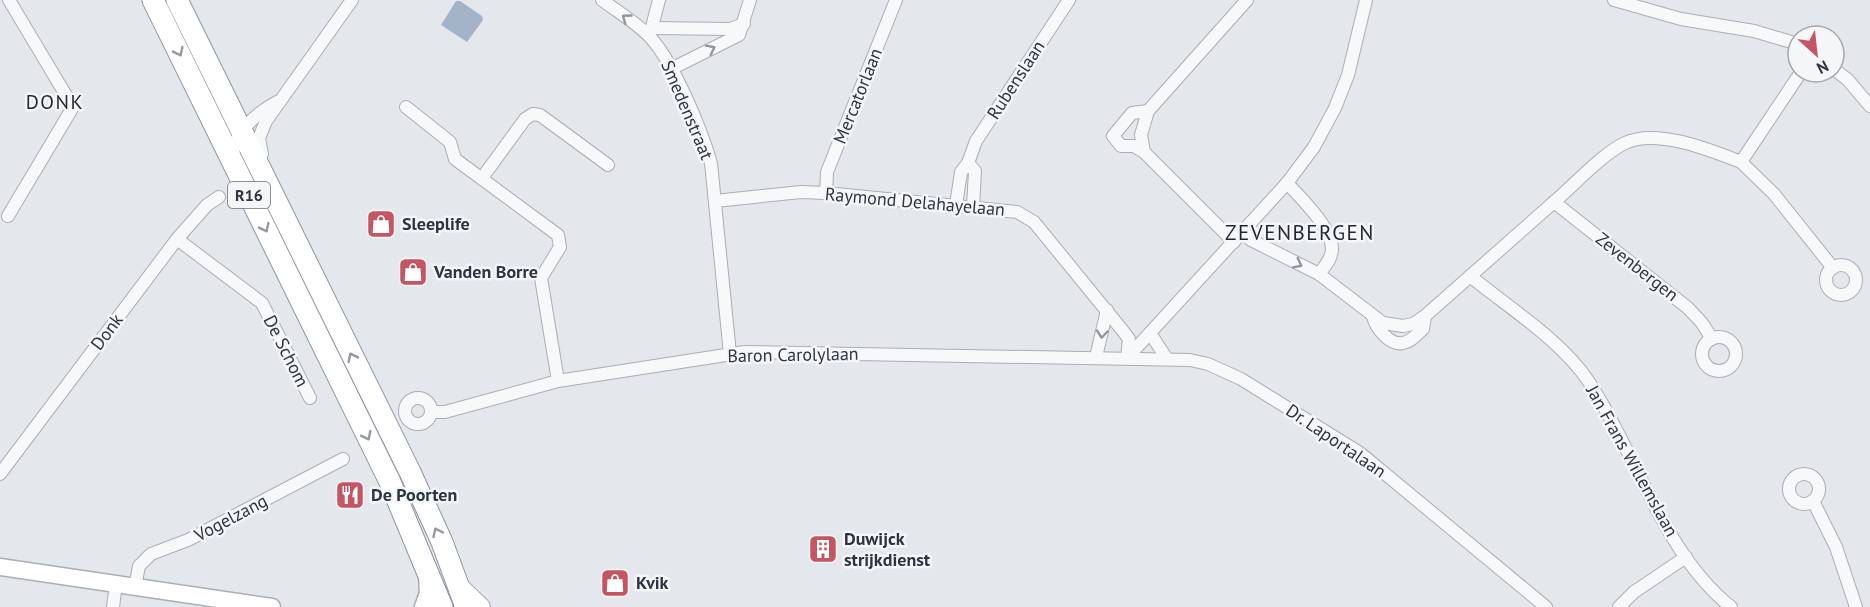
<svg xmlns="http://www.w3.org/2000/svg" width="1870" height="607" viewBox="0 0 1870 607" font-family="'PT Sans',sans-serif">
<rect width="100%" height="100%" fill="#e4e7eb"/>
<!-- water -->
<path fill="#a3b4c8" d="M456,1H460L482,16L483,20L467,42L441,25Z"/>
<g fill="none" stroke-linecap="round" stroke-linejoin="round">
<!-- street casing -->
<g stroke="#a9aeb5" stroke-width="14">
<g id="street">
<path d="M602,0C618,12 637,23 650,37C674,63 701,129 711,163L730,354"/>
<path d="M1614,0L1681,19L1754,31L1798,44"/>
<path d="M653,28L730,29L744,24"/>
<path d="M650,34L659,0"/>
<path d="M671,69L739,35L750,0"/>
<path d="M1834,69L1848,80L1870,106"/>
<path d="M1801,72L1741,162L1774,194L1833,268"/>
<path d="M406,107L450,142L455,159L558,235L560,247L541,278L558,381"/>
<path d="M1144,152L1134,146H1121L1113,136L1132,113L1148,111"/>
<path d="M262,154L259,138L266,121L352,0"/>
<path d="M232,158C235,132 255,114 277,102"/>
<path d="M968,163L975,171L973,207"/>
<path d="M482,178L525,119L533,114L540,115L608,165"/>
<path d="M1287,183C1301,198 1332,228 1332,249C1332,259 1324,267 1319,274"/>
<path d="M826,193L827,172L896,0"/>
<path d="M715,201L801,192L826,193L1017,212L1034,222L1123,331L1129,339L1127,358"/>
<path d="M956,205L961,172L968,163L976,141L1069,0"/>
<path d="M8,216L73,107L9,0"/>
<path d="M1243,232L1251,240L1319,274L1383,323L1403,326L1413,324L1425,316L1554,202"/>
<path d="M177,239L262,303L310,398"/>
<path d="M1234,242L1144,152L1141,135L1148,111L1247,0"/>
<circle cx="1841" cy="280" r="15"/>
<path d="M1470,276C1508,307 1562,341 1589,382C1636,453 1663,553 1731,607"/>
<path d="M1373,317C1376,328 1390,346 1403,343C1411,342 1417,334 1423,329L1425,316"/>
<path d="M1150,333L1167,359"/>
<circle cx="1719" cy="354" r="17"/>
<path d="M1712,339L1702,323L1688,308L1554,202C1574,185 1602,154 1625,143C1657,128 1710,150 1741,162"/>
<path d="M1096,357L1107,310"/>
<path d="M1127,358L1287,183L1314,147L1335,108L1348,75L1366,0"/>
<circle cx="418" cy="411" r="13"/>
<path d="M431,412H445L558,381L745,352L1190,360L1208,364L1241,379L1360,453L1546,607"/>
<circle cx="1804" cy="489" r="15"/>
<path d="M0,474L177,239L207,205L219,197"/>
<path d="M1813,501L1836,547L1856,607"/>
<path d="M135,587L139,566L151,554L188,540L343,459"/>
<path d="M113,607L116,584"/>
<path d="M1619,607L1634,592L1686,557"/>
</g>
</g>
<!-- secondary casing -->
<g stroke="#a9aeb5" stroke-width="19">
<g id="secondary">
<path d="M0,567L272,607"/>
<path d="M423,607L428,593L427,576"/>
</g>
</g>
<!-- primary casing -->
<g stroke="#a4abb6" stroke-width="20">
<path id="primary" d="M459,586L481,607"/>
</g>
<!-- highway casing -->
<g stroke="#8d94a0" stroke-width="23">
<g id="highway">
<path d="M153,0L390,482L442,607"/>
<path d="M177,0L410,472L442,542L466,607"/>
</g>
</g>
<!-- street -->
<use href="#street" stroke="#f7f8f9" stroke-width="12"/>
<!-- secondary -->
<use href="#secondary" stroke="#fff" stroke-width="16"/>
<!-- primary -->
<use href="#primary" stroke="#fff" stroke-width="18"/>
<!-- highway -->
<use href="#highway" stroke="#fff" stroke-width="21"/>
</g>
<!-- one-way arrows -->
<defs><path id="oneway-chevron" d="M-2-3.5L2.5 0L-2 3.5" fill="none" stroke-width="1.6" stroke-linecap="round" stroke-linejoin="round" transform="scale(1.5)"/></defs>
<g stroke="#92969e">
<use href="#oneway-chevron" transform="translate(626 18) rotate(-144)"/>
<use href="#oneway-chevron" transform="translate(711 49) rotate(-27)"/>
<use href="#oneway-chevron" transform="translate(1298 264) rotate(27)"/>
<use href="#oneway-chevron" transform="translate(1102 334) rotate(95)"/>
</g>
<g stroke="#969aa0">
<use href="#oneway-chevron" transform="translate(179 52) rotate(64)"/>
<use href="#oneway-chevron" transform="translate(265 228) rotate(64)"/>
<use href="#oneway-chevron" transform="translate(352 357) rotate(-116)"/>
<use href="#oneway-chevron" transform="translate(367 436) rotate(63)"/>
<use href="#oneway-chevron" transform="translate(437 532) rotate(-115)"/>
</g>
<!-- icons -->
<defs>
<g id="shop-square" transform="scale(1.5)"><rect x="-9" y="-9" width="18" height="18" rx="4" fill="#c55563" stroke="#f4f6f8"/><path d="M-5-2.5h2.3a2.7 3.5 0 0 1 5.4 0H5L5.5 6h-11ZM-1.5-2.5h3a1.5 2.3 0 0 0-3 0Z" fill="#fff"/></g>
<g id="restaurant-square" transform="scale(1.5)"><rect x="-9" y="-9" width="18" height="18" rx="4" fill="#c55563" stroke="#f4f6f8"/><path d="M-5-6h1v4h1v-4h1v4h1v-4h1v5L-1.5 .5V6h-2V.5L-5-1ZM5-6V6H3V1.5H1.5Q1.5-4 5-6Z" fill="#fff"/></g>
<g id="building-square" transform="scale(1.5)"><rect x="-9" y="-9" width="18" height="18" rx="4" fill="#c55563" stroke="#f4f6f8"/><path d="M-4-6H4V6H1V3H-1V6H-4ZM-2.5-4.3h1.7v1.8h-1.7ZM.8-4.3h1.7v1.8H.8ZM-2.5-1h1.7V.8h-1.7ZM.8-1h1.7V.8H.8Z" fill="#fff"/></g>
</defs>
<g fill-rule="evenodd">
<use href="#shop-square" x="381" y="224"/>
<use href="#shop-square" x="413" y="272"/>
<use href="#restaurant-square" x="350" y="495"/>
<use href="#building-square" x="823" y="549"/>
<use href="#shop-square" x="615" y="583"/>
</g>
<g text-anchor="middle" stroke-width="5" stroke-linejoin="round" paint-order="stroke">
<!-- shield labels -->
<rect fill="#f4f6f8" stroke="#696e79" stroke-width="1.5" x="228" y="182" width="42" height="26" rx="4.5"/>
<g font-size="16" font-weight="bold" fill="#2d3442">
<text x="249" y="201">R16</text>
</g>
<!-- street labels -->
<g font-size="18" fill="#2d3442" stroke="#f4f6f8">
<text transform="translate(1016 80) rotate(-57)" y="6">Rubenslaan</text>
<text transform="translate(858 96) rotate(-68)" y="6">Mercatorlaan</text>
<text transform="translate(687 110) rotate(67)" y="6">Smedenstraat</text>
<text transform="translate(915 202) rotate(5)" y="6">Raymond Delahayelaan</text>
<text transform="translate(1637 267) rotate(38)" y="6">Zevenbergen</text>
<text transform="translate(107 332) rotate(-53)" y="6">Donk</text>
<text transform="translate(286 351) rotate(63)" y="6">De Schom</text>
<text transform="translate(793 355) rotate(-1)" y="6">Baron Carolylaan</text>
<text transform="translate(1336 441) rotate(34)" y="6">Dr. Laportalaan</text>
<text transform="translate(1632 461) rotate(61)" y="6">Jan Frans Willemslaan</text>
<text transform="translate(231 518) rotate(-28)" y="6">Vogelzang</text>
</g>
<!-- poi labels -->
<g font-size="18" font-weight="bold" fill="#2d3442" stroke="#f4f6f8" text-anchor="start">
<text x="402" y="230">Sleeplife</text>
<text x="434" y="278">Vanden Borre</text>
<text x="371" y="501">De Poorten</text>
<text x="844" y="545">Duwijck<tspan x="844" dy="21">strijkdienst</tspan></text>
<text x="636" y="589">Kvik</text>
</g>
<!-- neighbourhood labels -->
<g font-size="20" letter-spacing="1.5" fill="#1f2533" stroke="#f4f6f8">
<text x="55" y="109">DONK</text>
</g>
<!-- quarter labels -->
<g font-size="21" letter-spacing="1.5" fill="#1f2533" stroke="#f4f6f8">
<text x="1300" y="240">ZEVENBERGEN</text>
</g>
</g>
<!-- north arrow -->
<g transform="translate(1816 54) rotate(153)"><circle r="28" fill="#f4f6f8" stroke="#a4a8af" stroke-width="1.5"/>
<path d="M0-4.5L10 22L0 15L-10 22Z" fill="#c55563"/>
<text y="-9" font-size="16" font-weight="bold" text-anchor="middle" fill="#2d3442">N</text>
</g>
</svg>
